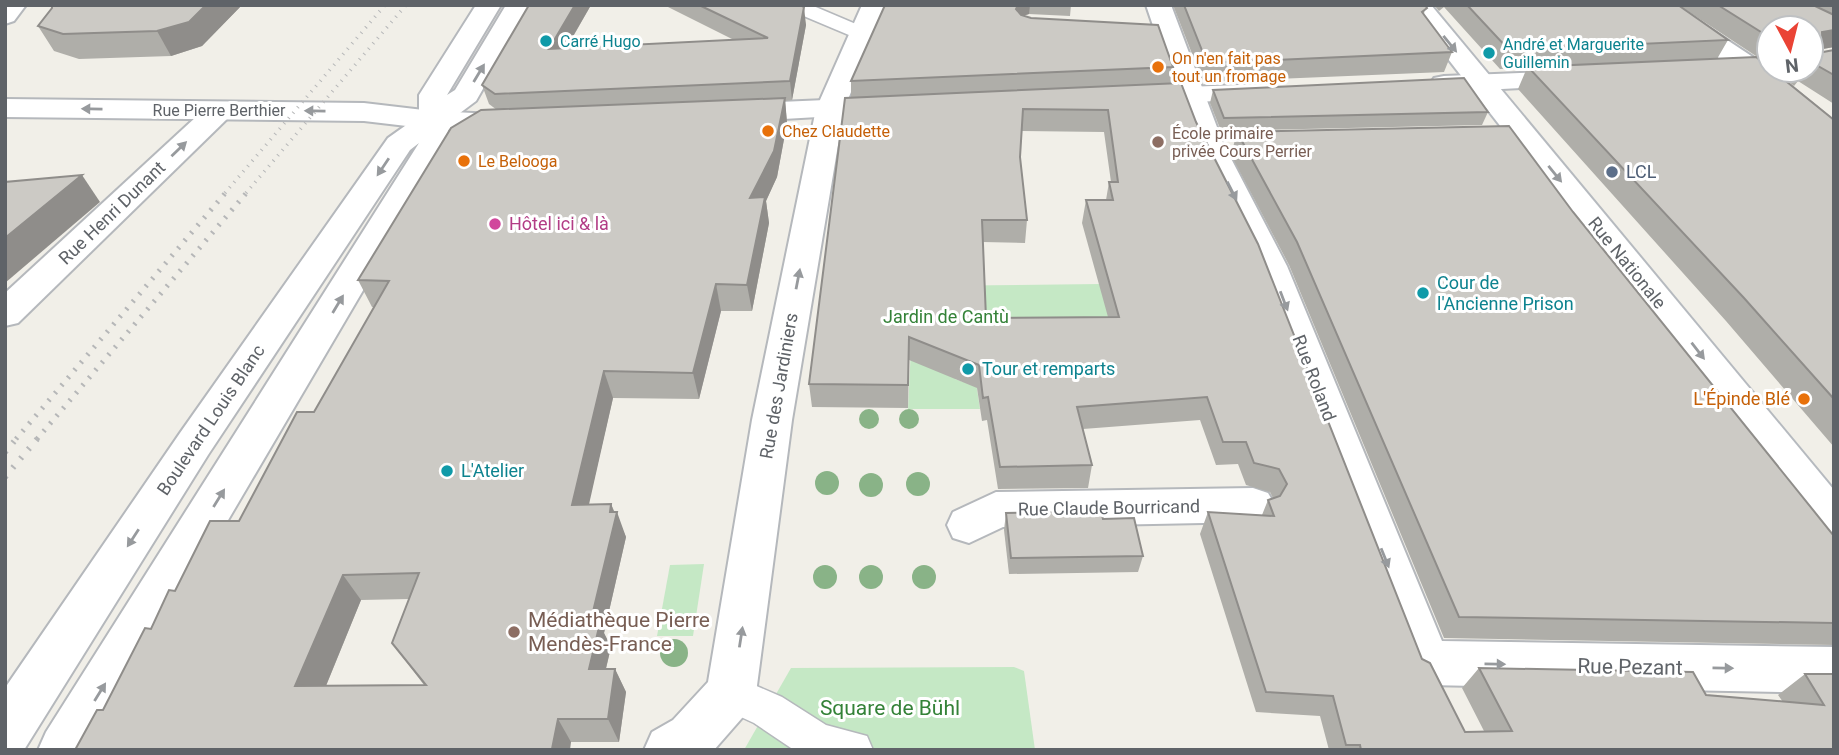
<svg xmlns="http://www.w3.org/2000/svg" width="1839" height="755" viewBox="0 0 1839 755" font-family="Roboto,sans-serif">
<rect width="100%" height="100%" fill="#f1efe8"/>
<!-- green -->
<g fill="#c5e8c5">
<path d="M1101,284L1114,340L955,379L963,382H976L980,409H908L914,286Z"/>
<path d="M704,564L693,636H657L670,565Z"/>
<path d="M1014,667L1024,671L1035,750H744L791,668Z"/>
</g>
<g fill="none" stroke-linecap="round" stroke-linejoin="round">
<!-- pedestrian casing -->
<g stroke="#b5b8bc" stroke-width="3">
<g id="pedestrian">
<path d="M785,5H811L870,30L873,34L870,38H856L787,9Z"/>
<path d="M731,675L782,697L826,725L867,736L873,750H794L754,723L717,706L712,693L717,680Z"/>
</g>
</g>
<!-- minor casing -->
<g stroke="#b5b8bc" stroke-width="4">
<g id="minor">
<path d="M5,5H26L14,21L5,24Z"/>
<path d="M476,5H501L447,95L455,90L506,5H531L476,101L448,122L449,144L93,750H38L46,732L419,143L410,150L208,455L24,750H5V688L180,433L388,138L419,116V95Z"/>
<path d="M862,5H887L844,109L792,420L756,693L749,710L714,750H644L652,732L673,720L708,682L752,420L816,109Z"/>
<path d="M1146,5H1171L1223,143L1287,266L1442,641L1834,647V693L1427,685L1410,679L1253,266L1193,143Z"/>
<path d="M1645,5H1674L1765,65L1834,122V146L1823,143L1745,77Z"/>
<path d="M219,102L229,105L233,111L229,117L18,323L5,326V293L209,105Z"/>
<path d="M1253,488L1268,493L1275,505L1268,517L1253,522L1003,527L969,543L953,538L947,525L953,512L996,492Z"/>
</g>
</g>
<!-- tertiary casing -->
<g stroke="#b5b8bc" stroke-width="4">
<g id="tertiary">
<path d="M1573,71L1583,73L1587,79L1583,85L1444,92L1434,90L1430,84L1434,78L1444,76Z"/>
<path d="M1265,84L1275,86L1279,92L1275,98L1133,105L1123,103L1119,97L1123,91L1133,89Z"/>
<path d="M895,97L905,100L909,106L905,112L734,122L724,119L720,113L724,107L734,104Z"/>
<path d="M5,99L364,103L432,111L513,115L523,118L528,124L523,130L513,133L432,129L364,121L5,117Z"/>
</g>
</g>
<!-- secondary casing -->
<g stroke="#b6babf" stroke-width="4">
<path id="secondary" d="M1406,5H1431L1834,490V540L1819,535Z"/>
</g>
<!-- pedestrian -->
<use href="#pedestrian" fill="#fff" fill-rule="evenodd"/>
<!-- minor -->
<use href="#minor" fill="#fff" fill-rule="evenodd"/>
<!-- tertiary -->
<use href="#tertiary" fill="#fff" fill-rule="evenodd"/>
<!-- secondary -->
<use href="#secondary" fill="#fff" fill-rule="evenodd"/>
<!-- rail-far2 -->
<g stroke="#b6b7b8" stroke-width="3.5" stroke-dasharray="1 6" stroke-linecap="butt">
<path d="M225,193L385,5"/>
<path d="M246,193L406,5"/>
</g>
<!-- rail-far1 -->
<g stroke="#b6b7b8" stroke-width="5" stroke-dasharray="2 8" stroke-linecap="butt">
<path d="M16,439L227,191"/>
<path d="M37,439L248,191"/>
</g>
<!-- rail -->
<g stroke="#b6b7b8" stroke-width="6" stroke-dasharray="2 10" stroke-linecap="butt">
<path d="M5,452L17,438"/>
<path d="M5,477L38,438"/>
</g>
</g>
<!-- trees -->
<g fill="#89b387">
<circle cx="869" cy="419" r="10"/>
<circle cx="909" cy="419" r="10"/>
<circle cx="827" cy="483" r="12"/>
<circle cx="918" cy="484" r="12"/>
<circle cx="871" cy="485" r="12"/>
<circle cx="825" cy="577" r="12"/>
<circle cx="871" cy="577" r="12"/>
<circle cx="924" cy="577" r="12"/>
<circle cx="674" cy="653" r="14"/>
</g>
<!-- wall -->
<g fill="#afaea9" fill-rule="evenodd">
<path d="M52,5H242L202,46L171,56L79,59L54,51L38,26L52,8Z"/>
<path d="M529,5H591L566,49L734,40L664,5H800L806,25L792,100L785,101L787,123L777,177L766,201L769,223L752,311H721L699,399L613,398L588,505L611,504L626,537L604,633L611,647L606,669H615L626,692L619,742H571L103,710L151,629L175,591L239,521L314,412L374,307H372L358,280L497,110L489,104L482,85ZM409,599L392,643L424,685L326,686L361,600Z"/>
<path d="M885,5H1071L1070,16L1029,14L1023,16L1173,67L1170,84L1196,122L1422,659L1465,732L1484,731L1462,688L1479,668L1706,695L1783,702L1778,695L1805,674H1834V750H1329L1320,716L1256,712L1200,534L1208,512L1262,515L1268,500L1273,498L1270,492L1246,485L1238,464L1216,465L1200,420L1083,429L1092,465L1088,488L998,489L987,420L982,421L977,388L909,360L908,408L812,407L809,384L851,98V81ZM1022,131L1104,132L1111,182H1109L1106,200H1086L1082,223L1108,317L986,318L983,242L1025,243L1027,220L1020,157Z"/>
<path d="M1173,5H1425L1424,15L1452,52L1444,72L1203,82Z"/>
<path d="M1434,5H1834V47L1823,49V52L1834,50V104L1798,81L1794,86L1781,75L1782,70H1811V28H1769V58H1759L1680,6L1728,40L1717,59L1834,120V447L1726,321L1518,89L1527,68L1500,69L1444,7L1439,11Z"/>
<path d="M1213,90L1488,112L1482,125L1221,131L1210,103Z"/>
<path d="M1237,132L1573,212L1834,536V645L1444,638L1289,265L1231,155Z"/>
<path d="M1006,513L1103,519L1143,556L1138,572L1009,574L1004,530Z"/>
</g>
<!-- shaded-wall -->
<g fill="#8f8d8a">
<path d="M206,5H242L202,46L171,56L157,31Z"/>
<path d="M575,5H591L554,69L549,49Z"/>
<path d="M1018,5H1030L1029,14L1019,17L1016,9Z"/>
<path d="M804,7L806,25L792,100L790,81Z"/>
<path d="M1834,30V47L1811,51L1822,32Z"/>
<path d="M785,98L787,123L777,177L766,201L769,223L752,311L747,285L750,198Z"/>
<path d="M82,175L100,202L5,283V238Z"/>
<path d="M716,284L721,311L699,399L693,373Z"/>
<path d="M604,371L613,398L583,531L572,505Z"/>
<path d="M611,504L616,517L617,512L626,537L604,633L611,647L600,693L589,669L590,624Z"/>
<path d="M343,575L361,600L316,710L295,686Z"/>
<path d="M615,669L626,692L619,742L608,719Z"/>
<path d="M558,719L571,742L570,750H552Z"/>
</g>
<!-- building -->
<g fill="#cccac5" stroke="#8f8d8a" stroke-width="2" fill-rule="evenodd">
<path d="M52,5H206L189,22L157,31L63,34L38,26L52,8Z"/>
<path d="M529,5H575L549,49L768,38L699,5H800L804,7L790,81L495,94L482,85Z"/>
<path d="M885,5H1018L1016,9L1021,15L1031,18L1158,25L1173,67L851,81Z"/>
<path d="M1184,5H1425L1427,8L1422,12L1452,52L1207,63Z"/>
<path d="M1467,5H1678L1728,40L1509,50Z"/>
<path d="M1718,5H1813L1834,15V30L1822,32L1823,52L1834,50V75L1811,62V28H1769V37Z"/>
<path d="M1756,57L1769,67V70H1772L1834,120V399L1744,298L1528,67Z"/>
<path d="M1464,78L1488,112L1224,118L1213,90Z"/>
<path d="M1181,83L1196,122L1258,244L1422,659L1430,663L1465,732L1512,731L1479,668L1693,672L1706,695L1824,705L1805,674H1834V750H1361L1360,745H1346L1333,696L1266,692L1208,512L1274,516L1268,500L1280,496L1287,484L1279,469L1254,463L1246,442H1223L1207,397L1077,407L1092,465L1000,467L988,397L983,398L979,365L909,337L908,385L809,384L845,98ZM1023,109L1108,110L1118,182H1109L1113,200H1086L1119,317L986,318L982,220H1027L1020,157Z"/>
<path d="M785,98L774,151L750,198L765,197L747,285L716,284L693,373L604,371L572,505L611,504L610,512H617L590,624L600,623L589,669H615L608,719H558L552,749L75,750L97,710H103L145,628L151,629L169,590L175,591L210,521H239L297,412H314L389,281L358,280L451,128L481,110ZM419,573L392,643L426,685L295,686L343,575Z"/>
<path d="M1509,126L1573,212L1834,536V623L1459,617L1297,242L1237,132Z"/>
<path d="M82,175L5,238V182Z"/>
<path d="M1101,511L1103,519L1134,518L1143,556L1011,558L1006,513Z"/>
</g>
<!-- one-way arrows -->
<defs><path id="oneway-solid" d="M-6-.8H1V-3.2L6.5 0L1 3.2V.8H-6Z" transform="scale(1.75)"/></defs>
<g fill="#979a9d">
<use href="#oneway-solid" transform="translate(1450 44) rotate(51)"/>
<use href="#oneway-solid" transform="translate(479 73) rotate(-59)"/>
<use href="#oneway-solid" transform="translate(92 109) rotate(-179)"/>
<use href="#oneway-solid" transform="translate(315 111) rotate(-179)"/>
<use href="#oneway-solid" transform="translate(179 149) rotate(-44)"/>
<use href="#oneway-solid" transform="translate(383 167) rotate(124)"/>
<use href="#oneway-solid" transform="translate(1555 174) rotate(51)"/>
<use href="#oneway-solid" transform="translate(1232 191) rotate(63)"/>
<use href="#oneway-solid" transform="translate(798 279) rotate(-79)"/>
<use href="#oneway-solid" transform="translate(1284 301) rotate(69)"/>
<use href="#oneway-solid" transform="translate(338 304) rotate(-59)"/>
<use href="#oneway-solid" transform="translate(1698 351) rotate(52)"/>
<use href="#oneway-solid" transform="translate(219 498) rotate(-58)"/>
<use href="#oneway-solid" transform="translate(133 538) rotate(123)"/>
<use href="#oneway-solid" transform="translate(1385 558) rotate(68)"/>
<use href="#oneway-solid" transform="translate(741 637) rotate(-81)"/>
<use href="#oneway-solid" transform="translate(1495 664) rotate(1)"/>
<use href="#oneway-solid" transform="translate(1723 668) rotate(1)"/>
<use href="#oneway-solid" transform="translate(100 692) rotate(-58)"/>
</g>
<!-- markers -->
<g fill="#0f9aa8" stroke="#fff" stroke-width="2.5">
<circle cx="546" cy="41" r="7"/>
<circle cx="1489" cy="53" r="7"/>
<circle cx="1423" cy="293" r="7"/>
<circle cx="968" cy="369" r="7"/>
<circle cx="447" cy="471" r="7"/>
</g>
<g fill="#e8710a" stroke="#fff" stroke-width="2.5">
<circle cx="1158" cy="67" r="7"/>
<circle cx="768" cy="131" r="7"/>
<circle cx="464" cy="161" r="7"/>
<circle cx="1804" cy="399" r="7"/>
</g>
<g fill="#8d6e63" stroke="#fff" stroke-width="2.5">
<circle cx="1158" cy="142" r="7"/>
<circle cx="514" cy="632" r="7"/>
</g>
<circle fill="#5c6f8a" stroke="#fff" stroke-width="2.5" cx="1612" cy="172" r="7"/>
<circle fill="#d1479c" stroke="#fff" stroke-width="2.5" cx="495" cy="224" r="7"/>
<g text-anchor="middle" stroke-width="6" stroke-linejoin="round" paint-order="stroke">
<!-- far-culture labels -->
<g font-size="16" fill="#0d838f" stroke="#fff" text-anchor="start">
<text x="560" y="47">Carré Hugo</text>
<text x="1503" y="50">André et Marguerite<tspan x="1503" dy="18">Guillemin</tspan></text>
</g>
<!-- far-food labels -->
<g font-size="16" fill="#c56008" stroke="#fff" text-anchor="start">
<text x="1172" y="64">On n'en fait pas<tspan x="1172" dy="18">tout un fromage</tspan></text>
<text x="782" y="137">Chez Claudette</text>
<text x="478" y="167">Le Belooga</text>
</g>
<!-- far-street labels -->
<g font-size="16" fill="#5f6368" stroke="#fff">
<text x="219" y="116">Rue Pierre Berthier</text>
</g>
<!-- far-education labels -->
<g font-size="16" fill="#785e54" stroke="#fff" text-anchor="start">
<text x="1172" y="139">École primaire<tspan x="1172" dy="18">privée Cours Perrier</tspan></text>
</g>
<!-- service labels -->
<g font-size="18" fill="#4e5e75" stroke="#fff" text-anchor="start">
<text x="1626" y="178">LCL</text>
</g>
<!-- street labels -->
<g font-size="18" fill="#5f6368" stroke="#fff">
<text transform="translate(112 213) rotate(-44)" y="6">Rue Henri Dunant</text>
<text transform="translate(1627 263) rotate(51)" y="6">Rue Nationale</text>
<text transform="translate(1314 378) rotate(69)" y="6">Rue Roland</text>
<text transform="translate(779 386) rotate(-80)" y="6">Rue des Jardiniers</text>
<text transform="translate(211 420) rotate(-56)" y="6">Boulevard Louis Blanc</text>
<text transform="translate(1109 508) rotate(-1)" y="6">Rue Claude Bourricand</text>
</g>
<!-- hotel labels -->
<g font-size="18" fill="#b23c85" stroke="#fff" text-anchor="start">
<text x="509" y="230">Hôtel ici &amp; là</text>
</g>
<!-- culture labels -->
<g font-size="18" fill="#0d838f" stroke="#fff" text-anchor="start">
<text x="1437" y="289">Cour de<tspan x="1437" dy="21">l'Ancienne Prison</tspan></text>
<text x="982" y="375">Tour et remparts</text>
<text x="461" y="477">L'Atelier</text>
</g>
<!-- park labels -->
<g font-size="18" fill="#348238" stroke="#fff">
<text x="946" y="323">Jardin de Cantù</text>
</g>
<!-- food labels -->
<g font-size="18" fill="#c56008" stroke="#fff" text-anchor="end">
<text x="1790" y="405">L'Épinde Blé</text>
</g>
<!-- near-education labels -->
<g font-size="21" fill="#785e54" stroke="#fff" text-anchor="start">
<text x="528" y="627">Médiathèque Pierre<tspan x="528" dy="24">Mendès-France</tspan></text>
</g>
<!-- near-street labels -->
<g font-size="21" fill="#5f6368" stroke="#fff">
<text transform="translate(1630 667) rotate(1)" y="7">Rue Pezant</text>
</g>
<!-- near-park labels -->
<g font-size="21" fill="#348238" stroke="#fff">
<text x="890" y="715">Square de Bühl</text>
</g>
</g>
<!-- border -->
<rect width="1839" height="755" fill="none" stroke="#5f6368" stroke-width="14"/>
<!-- north arrow -->
<g transform="translate(1790 49) rotate(173)"><circle r="33" fill="#ffffff" stroke="#bfc1c3" stroke-width="2"/>
<path d="M0-5L12 26L0 18L-12 26Z" fill="#ea4335"/>
<text y="-10" font-size="19" font-weight="bold" text-anchor="middle" fill="#5f6368">N</text>
</g>
</svg>
